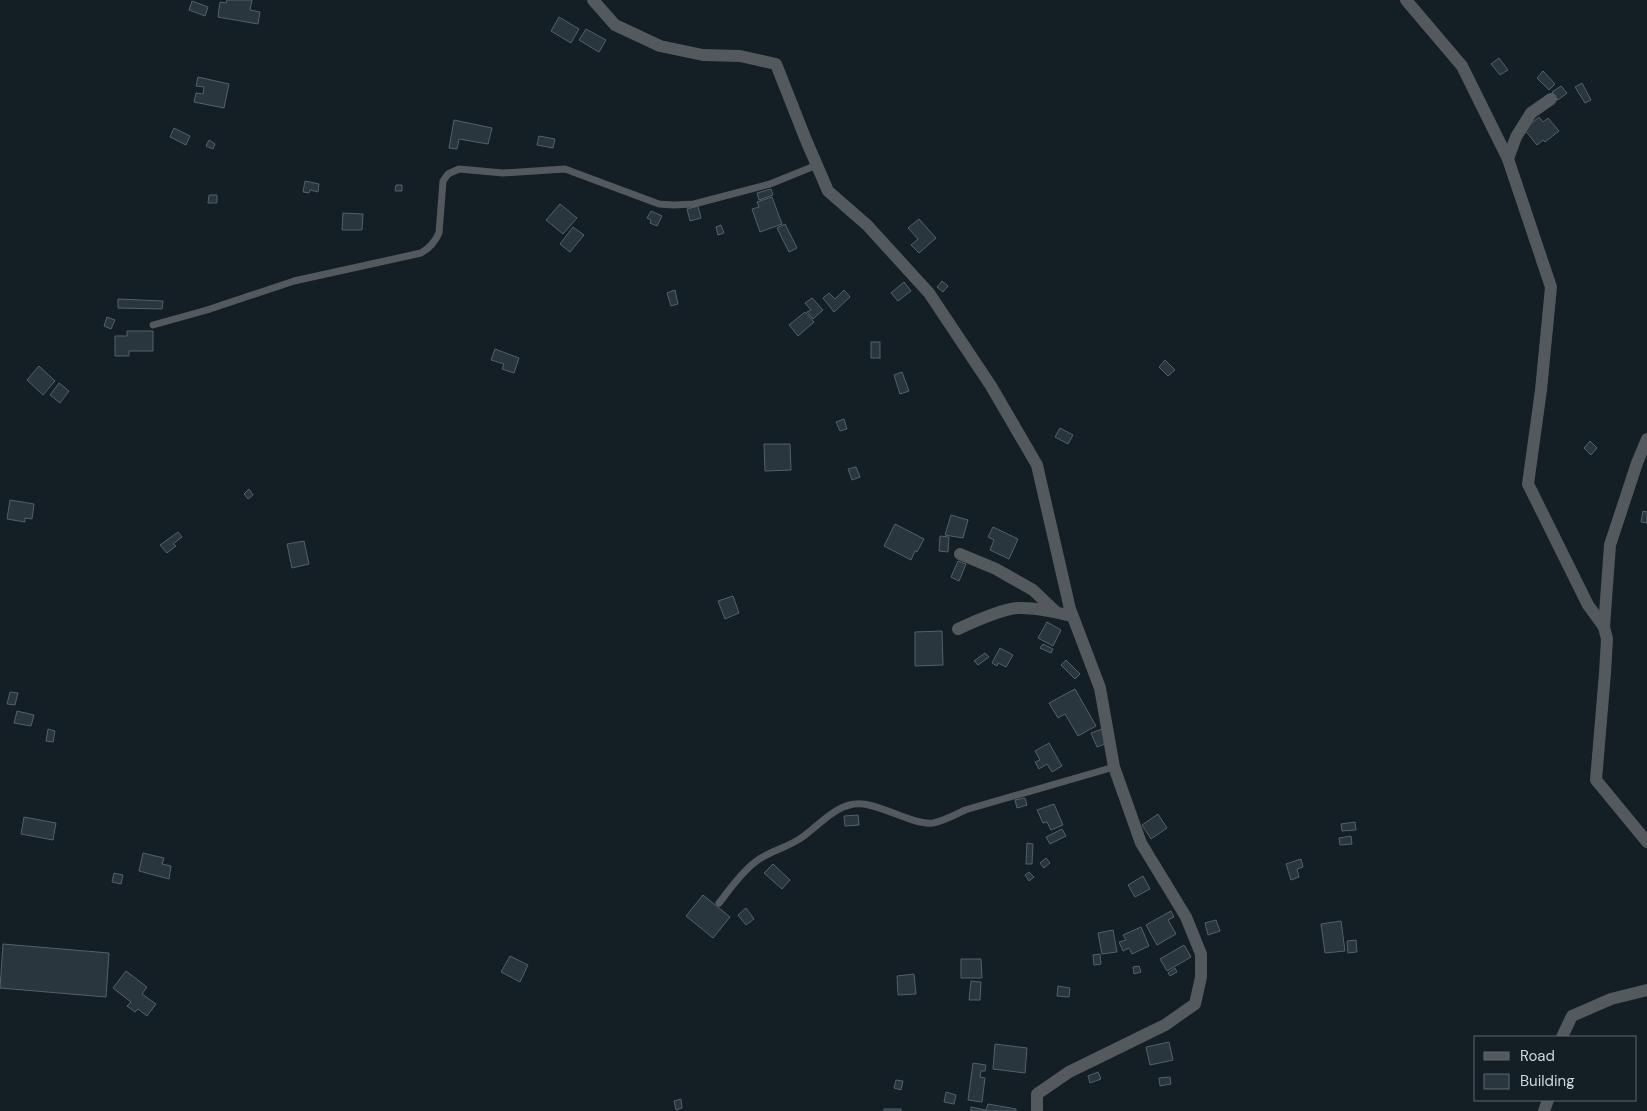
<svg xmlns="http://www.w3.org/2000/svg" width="1647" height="1111" viewBox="0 0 1647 1111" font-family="'DM Sans',sans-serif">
<rect width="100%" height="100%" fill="#131e25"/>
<!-- building -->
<g fill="#2a363e" stroke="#54606a">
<path d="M227,0H252L250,10L260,12L258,24L218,17L220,2L226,3Z"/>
<path d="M192,1L208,7L205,16L189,10Z"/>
<path d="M559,17L579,29L571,43L551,31Z"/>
<path d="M586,29L606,40L599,52L579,40Z"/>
<path d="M1499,58L1508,70L1500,75L1491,64Z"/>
<path d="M1543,71L1555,84L1549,90L1537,78Z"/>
<path d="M198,77L229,84L224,108L194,102L196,93L203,94L204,87L196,86Z"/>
<path d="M1582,83L1591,100L1585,103L1575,87Z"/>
<path d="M1561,86L1567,93L1558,100L1552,92Z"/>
<path d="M1539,117L1543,122L1548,118L1559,131L1545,142L1543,140L1537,145L1524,129Z"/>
<path d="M454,120L492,128L488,144L459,139L457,149L449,148Z"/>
<path d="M174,128L190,136L186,145L170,137Z"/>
<path d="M539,136L555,139L553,148L537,145Z"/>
<path d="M209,140L215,144L213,149L206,146Z"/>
<path d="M305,181L319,184L318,192L310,190L309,193L303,192Z"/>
<path d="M396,185H402V191H395Z"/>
<path d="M771,189L773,195L759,200L757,193Z"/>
<path d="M209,195H217V203H208Z"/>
<path d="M772,197L782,224L760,232L752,209L759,207L757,202Z"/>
<path d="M560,204L577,218L563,234L546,220Z"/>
<path d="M698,206L701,218L690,221L687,209Z"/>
<path d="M651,211L662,216L657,226L650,223L651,220L647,218Z"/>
<path d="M343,213L363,214L362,230H342Z"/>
<path d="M919,219L936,238L919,253L911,245L918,239L908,228Z"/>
<path d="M785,224L797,248L789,252L777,228Z"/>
<path d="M721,225L724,233L718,235L716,227Z"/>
<path d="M573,227L584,235L570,252L560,244Z"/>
<path d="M942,281L948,286L943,292L937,287Z"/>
<path d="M904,282L911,291L898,301L891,293Z"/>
<path d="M675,290L678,304L671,306L667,293Z"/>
<path d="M844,290L850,297L834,312L823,298L829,293L835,299Z"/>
<path d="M812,298L823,310L813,319L807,312L811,310L805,303Z"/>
<path d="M118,299L163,301L162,309L118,308Z"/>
<path d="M805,312L814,322L798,336L789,325Z"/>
<path d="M107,317L115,320L111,329L104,326Z"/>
<path d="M127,331H153V351H129V356H115V336H127Z"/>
<rect x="871" y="342" width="9" height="16"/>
<path d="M495,349L519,358L514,373L502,369L504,364L491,360Z"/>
<path d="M1165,360L1175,370L1168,376L1159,367Z"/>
<path d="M39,366L55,381L43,395L27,380Z"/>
<path d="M902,372L909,391L900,394L894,375Z"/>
<path d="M59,383L69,391L60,403L50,395Z"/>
<path d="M844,419L847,429L840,431L836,422Z"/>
<path d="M1060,428L1073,435L1068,444L1055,437Z"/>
<path d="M1590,441L1597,448L1591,455L1584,448Z"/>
<path d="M764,444H790L791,470L765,471Z"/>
<path d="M856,467L860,477L852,480L848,469Z"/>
<path d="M249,489L253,495L248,499L244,494Z"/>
<path d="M10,500L34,504L32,519L25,518V522L7,519Z"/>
<path d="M1643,511L1647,512V523L1641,522Z"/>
<path d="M951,515L968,520L963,538L945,535Z"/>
<path d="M895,524L924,539L917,552L915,551L911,560L884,546Z"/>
<path d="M993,527L1018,539L1009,559L990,550L994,540L988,537Z"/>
<path d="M178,532L182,537L173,544L176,546L167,553L160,545Z"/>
<path d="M940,536L949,537L948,552L939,551Z"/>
<path d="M304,541L309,564L292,568L287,544Z"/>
<path d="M958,561L966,564L959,581L951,577Z"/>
<path d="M733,596L739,613L725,619L718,601Z"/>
<path d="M1047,622L1061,630L1053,646L1038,638Z"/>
<path d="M942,631L943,665L915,666V632Z"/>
<path d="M1043,644L1053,649L1051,653L1040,648Z"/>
<path d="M1000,648L1013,655L1006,667L998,663L997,666L992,663Z"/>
<path d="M985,653L989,657L978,665L974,661Z"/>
<path d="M1066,660L1080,674L1075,679L1061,665Z"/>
<path d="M1075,689L1096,726L1078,736L1065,714L1058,718L1049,703Z"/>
<path d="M10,692L18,693L15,705L7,704Z"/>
<path d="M17,711L34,715L31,726L14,723Z"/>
<path d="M48,729L55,731L53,742L46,741Z"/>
<path d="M1102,729L1108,743L1097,747L1091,733Z"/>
<path d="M1049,743L1062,766L1052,772L1047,764L1039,769L1035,762L1040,760L1035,751Z"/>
<path d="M1025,798L1027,805L1017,808L1015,800Z"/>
<path d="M1054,804L1063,825L1051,830L1047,822L1043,823L1037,810Z"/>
<path d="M1158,814L1167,828L1151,839L1142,825Z"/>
<path d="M858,815L859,825L845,826L844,816Z"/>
<path d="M24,817L56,823L53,840L21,834Z"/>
<path d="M1355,822L1356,830L1342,831L1341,824Z"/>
<path d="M1062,829L1066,836L1050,844L1046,837Z"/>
<path d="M1351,836L1352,844L1340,845L1339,838Z"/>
<path d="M1027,843L1033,844L1032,864H1026Z"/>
<path d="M143,853L164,858L162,864L171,866L169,879L139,871Z"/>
<path d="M1046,858L1050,863L1044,868L1040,863Z"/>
<path d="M1301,859L1303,867L1297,869L1299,877L1291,880L1286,864Z"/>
<path d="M773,864L790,880L782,889L764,873Z"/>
<path d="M1029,872L1034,877L1029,881L1025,875Z"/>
<path d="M114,873L123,875L121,884L112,882Z"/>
<path d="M1143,876L1150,889L1135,897L1128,885Z"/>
<path d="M703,895L730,917L713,938L686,916Z"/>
<path d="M746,908L754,919L746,925L738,915Z"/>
<path d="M1171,911L1174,917L1168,920L1176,934L1157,945L1146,925Z"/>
<path d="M1216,920L1220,931L1208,935L1205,923Z"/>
<path d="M1341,921L1345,951L1325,953L1321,924Z"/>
<path d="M1141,927L1149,946L1132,954L1129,948L1123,951L1119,942L1126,940L1123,935Z"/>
<path d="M1113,930L1117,952L1102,954L1098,933Z"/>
<path d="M1356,940L1357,952L1348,953L1347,941Z"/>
<path d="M3,944L109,953L106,997L0,988Z"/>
<path d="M1184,945L1191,957L1167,971L1160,959Z"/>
<path d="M1100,954L1101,964L1094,965L1093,955Z"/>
<path d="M510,956L528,965L520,982L501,972Z"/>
<path d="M961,959H981L982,978H961Z"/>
<path d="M1139,966L1141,972L1134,974L1133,967Z"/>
<path d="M1175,968L1177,972L1170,976L1168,973Z"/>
<path d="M126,971L147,987L142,994L156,1004L147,1016L138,1009L135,1012L127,1006L131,1002L113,988Z"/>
<path d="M914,974L916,994L898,995L897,976Z"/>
<path d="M971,981L981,982L980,1000H969Z"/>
<path d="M1058,986L1070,988L1069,997L1057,996Z"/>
<path d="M1169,1042L1173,1060L1150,1065L1146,1047Z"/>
<path d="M995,1044L1027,1048L1025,1073L993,1069Z"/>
<path d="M973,1063L986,1065L985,1071H981L980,1077L985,1078L982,1102L968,1100Z"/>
<path d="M1098,1072L1101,1079L1090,1083L1088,1076Z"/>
<path d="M1170,1077L1171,1084L1160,1086L1159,1078Z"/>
<path d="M896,1080L903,1081L901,1090L894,1088Z"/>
<path d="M946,1092L956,1095L954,1104L944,1102Z"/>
<path d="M681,1099L682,1108L676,1110L674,1101Z"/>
<path d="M988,1104L1016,1109V1111H971V1107L986,1110Z"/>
<rect x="884" y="1109" width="17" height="2"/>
</g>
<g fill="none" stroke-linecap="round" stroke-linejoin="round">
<!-- lane -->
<g stroke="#54595d" stroke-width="7">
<path d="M153,325L207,310L294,281L421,253C430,248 435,242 439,233L443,181L448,174L459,169L503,173L565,169L659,204L673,205L694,204L770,184L817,165"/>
<path d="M719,903C730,889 740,874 754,863C768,851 787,848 801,838C820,825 838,801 863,804C884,806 913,825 933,823C944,821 955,815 965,810L1114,767"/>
</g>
<!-- street -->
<g stroke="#54595d" stroke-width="12">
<path d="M593,0L615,25L660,46L703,55L740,56L776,64L806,140L828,191L867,225L929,293L991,386L1037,465L1070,609L1100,688L1114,767L1141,843L1186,917L1201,954V977L1195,1004L1165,1025L1069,1072L1037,1094V1111"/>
<path d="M1406,0L1462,66L1508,159L1551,287L1541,390L1528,484L1588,605L1604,627"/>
<path d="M1508,159L1516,137L1531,113L1551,99"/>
<path d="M1647,439L1637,463L1610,545L1604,627L1607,639L1605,673L1596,780L1647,842"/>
<path d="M960,554L996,569L1033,590L1056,612"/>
<path d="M958,629C973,622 1003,609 1018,608C1035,607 1055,612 1072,616"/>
<path d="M1562,1037L1572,1016L1611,999L1647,990"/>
<path d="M1544,1111L1548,1100"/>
</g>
</g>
<!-- legend -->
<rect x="1474" y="1036" width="162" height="65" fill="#131e25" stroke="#5e686e"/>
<rect x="1484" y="1052" width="25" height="8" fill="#54595d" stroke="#5e686e"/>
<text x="1520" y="1061" font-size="15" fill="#cfd6dc">Road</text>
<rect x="1484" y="1074" width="25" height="15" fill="#2a363e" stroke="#5e686e"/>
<text x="1520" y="1086" font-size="15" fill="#cfd6dc">Building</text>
</svg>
